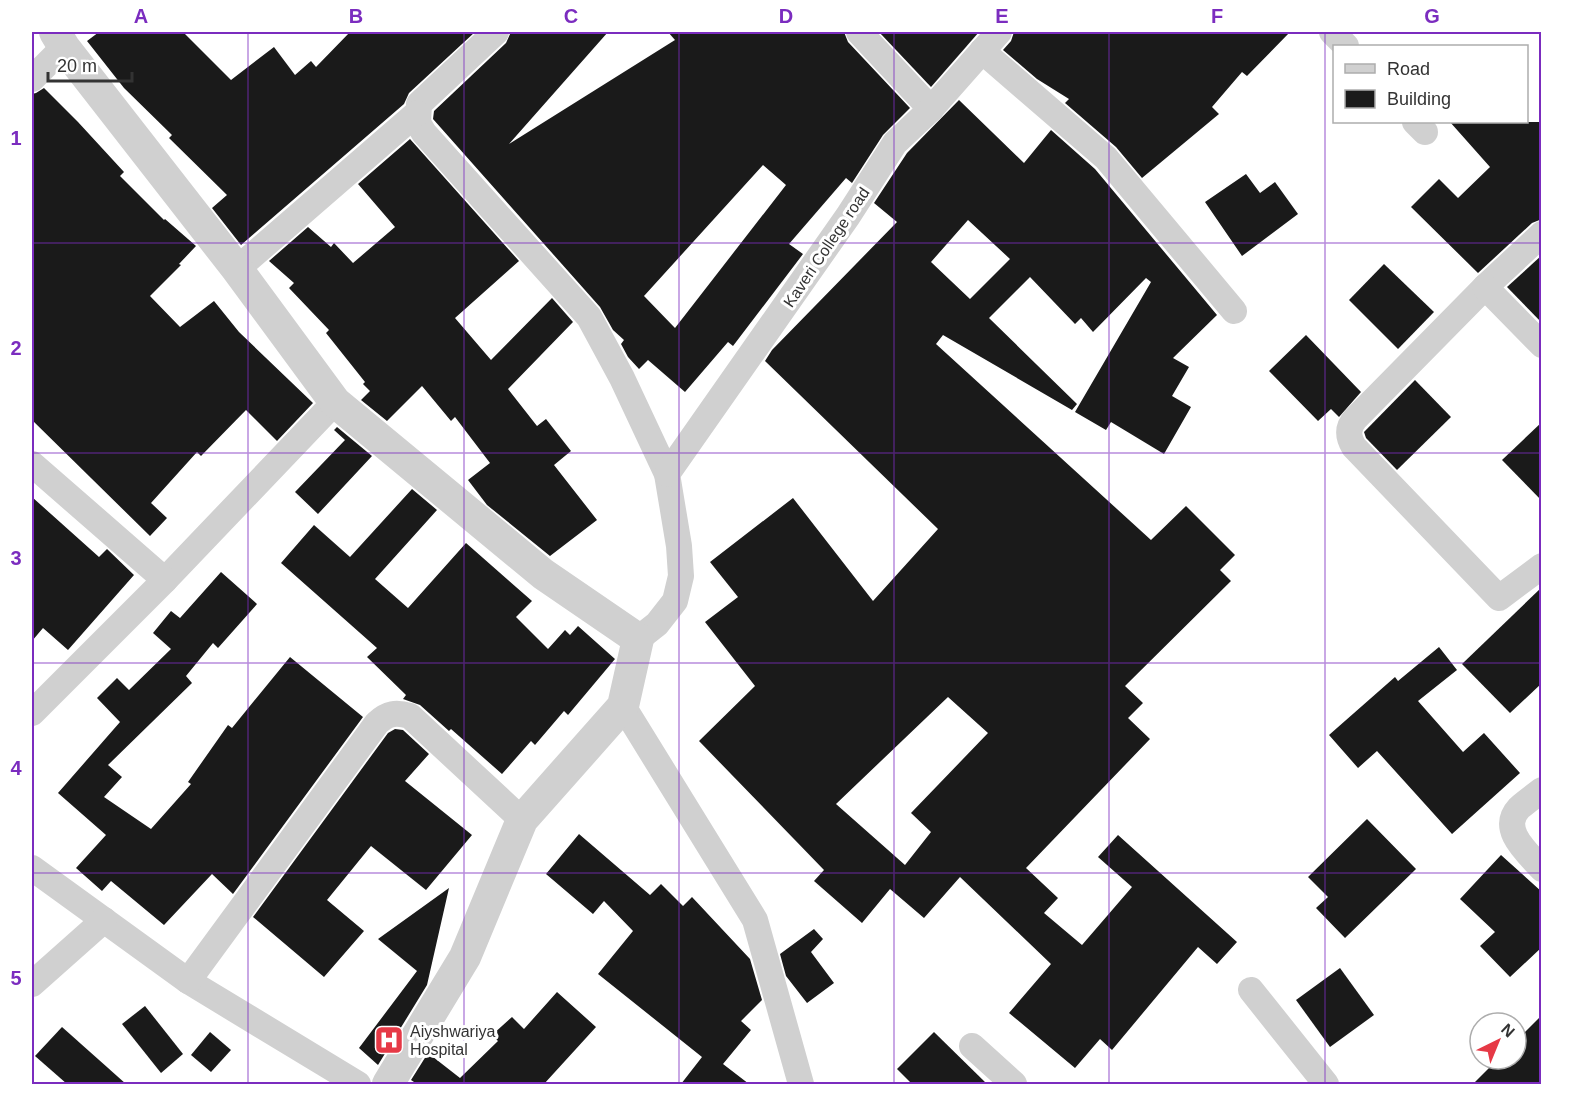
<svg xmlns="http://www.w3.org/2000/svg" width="1573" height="1116" viewBox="0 0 1573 1116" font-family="Arial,sans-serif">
<rect width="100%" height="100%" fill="#fff"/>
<!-- building -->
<g fill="#1a1a1a" fill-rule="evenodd">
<path d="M99,32H183L231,80L274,47L295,75L311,61L316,67L350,32H475L409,93L404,104L241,245L212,208L227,195L169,138L172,135L124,88L87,41Z"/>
<path d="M511,32H608L509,144L675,40L668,32H844L848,42L910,108L883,135L852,183L846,178L789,244L803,254L733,346L728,342L685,392L648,360L639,369L628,357L621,344L624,340L613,330L600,307L433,119L434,111L506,43ZM763,165L786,185L675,328L644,296Z"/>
<path d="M879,32H979L931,87Z"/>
<path d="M1014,32H1290L1247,76L1242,72L1212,107L1219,114L1142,178L1116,147L1065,103L1069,99L1037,79L1003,50L1011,41Z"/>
<path d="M44,88L78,122L124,172L120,176L164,220L165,219L196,246L179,264L181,265L150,296L180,327L214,301L239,332L313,403L277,441L246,410L201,456L197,452L151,503L167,518L150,536L32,420V94L36,93Z"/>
<path d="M959,100L1024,163L1051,130L1095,169L1217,315L1173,358L1189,367L1172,396L1191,407L1164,454L1111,422L1106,430L1075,412L1151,282L1146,278L1093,332L1081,318L1075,324L1030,277L989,318L1077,404L1072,410L943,335L936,344L1151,540L1186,506L1235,555L1220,570L1231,581L1125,686L1143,703L1128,718L1150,739L1026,868L1058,898L1044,913L1082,945L1132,887L1098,857L1118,835L1237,942L1217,964L1198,947L1112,1050L1100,1039L1075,1068L1009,1013L1051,964L960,877L924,918L890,889L862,923L814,881L824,870L699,741L755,686L705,622L738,597L710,562L793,498L873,601L938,529L765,361L772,350L897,222L874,203L907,153ZM968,220L1010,259L970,299L931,262ZM948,697L988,733L911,813L931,832L905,865L836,804Z"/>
<path d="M1450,122H1542V219L1532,223L1478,273L1411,207L1439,179L1458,198L1490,167Z"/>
<path d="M410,139L519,261L455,318L491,360L552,298L573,322L508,389L537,426L546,419L571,451L554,465L597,520L550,556L487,505L468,480L490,463L455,417L451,421L422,386L387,421L361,400L370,391L363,384L365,382L326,333L329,330L289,288L294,283L269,261L308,227L331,247L334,243L353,263L395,227L358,184Z"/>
<path d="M1246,174L1260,193L1275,182L1298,214L1242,256L1205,202Z"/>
<path d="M1542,255V323L1507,287Z"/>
<path d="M1384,264L1434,312L1398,349L1349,300Z"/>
<path d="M1306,335L1361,392L1339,417L1331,409L1318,421L1269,371Z"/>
<path d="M1415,380L1451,417L1397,470L1366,438L1364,432Z"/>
<path d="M1542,422V501L1502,460Z"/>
<path d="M337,427L372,456L318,514L295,492L345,440L334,430Z"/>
<path d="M412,489L437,510L375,579L408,608L466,543L532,601L516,617L548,649L565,630L570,635L578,626L615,659L568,715L564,711L535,745L531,741L502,774L451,729L449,731L420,705L403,699L406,695L367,657L377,648L281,563L314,525L350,557Z"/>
<path d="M32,497L99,557L107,549L134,575L68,650L43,628L32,641Z"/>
<path d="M221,572L257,604L218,648L213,643L186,676L192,683L108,765L122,777L104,797L151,829L191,784L188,782L228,725L232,728L290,657L363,717L233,894L212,874L164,925L111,881L102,891L76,868L106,835L58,793L120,722L97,698L117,678L129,690L171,649L153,633L171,611L180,618Z"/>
<path d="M1542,587V683L1510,713L1462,664Z"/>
<path d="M1439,647L1457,670L1418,701L1463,752L1484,733L1520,773L1452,834L1377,751L1358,768L1329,735L1395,677L1398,681Z"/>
<path d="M395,729L403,730L429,754L405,781L472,835L426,890L371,846L327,900L364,931L324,977L253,917L388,733Z"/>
<path d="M1367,819L1416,869L1345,938L1316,908L1328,897L1308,877Z"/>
<path d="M579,834L650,895L661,884L683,906L692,897L750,959L762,1000L741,1021L751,1030L723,1064L749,1084H681L702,1057L598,974L633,931L604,901L593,914L546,874Z"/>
<path d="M1501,855L1542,892V947L1510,977L1480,946L1495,932L1460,899Z"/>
<path d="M449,888L427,985L378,1065L359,1048L417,971L378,939Z"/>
<path d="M814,929L823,939L811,952L834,983L807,1003L786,976L780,954Z"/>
<path d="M1340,968L1374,1015L1330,1047L1296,1000Z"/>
<path d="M557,992L596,1027L544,1084H417L411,1080L428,1053L460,1078L498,1041L492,1035L512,1017L524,1029Z"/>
<path d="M145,1006L183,1054L161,1073L122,1024Z"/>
<path d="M1542,1015V1084H1473L1498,1059H1516V1041Z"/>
<path d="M62,1027L126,1084H67L35,1056Z"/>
<path d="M210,1032L231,1050L211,1072L191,1055Z"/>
<path d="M934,1032L987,1084H912L897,1069Z"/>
</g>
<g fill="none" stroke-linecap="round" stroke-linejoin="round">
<!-- minor -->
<g stroke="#d0d0d0" stroke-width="26">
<path d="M496,32L419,104L418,123L424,133L589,317L622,378L667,474L679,546L681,576L675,601L657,624L638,639"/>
<path d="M859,32L931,109"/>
<path d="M1332,32L1346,46"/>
<path d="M982,51L1106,158L1234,311"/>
<path d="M32,79L64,47"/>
<path d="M1415,122L1425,132"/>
<path d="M1542,234L1485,287L1355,419C1347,428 1348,437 1354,447L1499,598L1542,566"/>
<path d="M237,269L417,113"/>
<path d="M1485,287L1542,345"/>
<path d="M32,464L165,580L335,402"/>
<path d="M667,474L848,216L895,143L931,109L999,32"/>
<path d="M623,706L755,920L801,1084"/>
<path d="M32,713L165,580"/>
<path d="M1542,790C1534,796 1526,802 1519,808C1499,830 1528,853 1542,869"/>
<path d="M32,868L188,981L358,1084"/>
<path d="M188,981L377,723C388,713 396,712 410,716L522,820"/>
<path d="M32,984L104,920"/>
<path d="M1251,990L1326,1084"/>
<path d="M972,1046L1014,1084"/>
</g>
<!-- tertiary -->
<path stroke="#d0d0d0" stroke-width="32" d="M55,32L64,47L237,269L335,402L543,574L638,639L623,706L522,820L465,957L388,1084"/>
</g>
<!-- grid -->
<path fill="none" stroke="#7b2cbf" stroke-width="1.5" stroke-opacity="0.55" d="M248,32V1084M464,32V1084M679,32V1084M894,32V1084M1109,32V1084M1325,32V1084M32,243H1542M32,453H1542M32,663H1542M32,873H1542"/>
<!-- icons -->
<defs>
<g id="hospital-square" transform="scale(1.5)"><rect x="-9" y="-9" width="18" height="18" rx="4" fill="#e63946" stroke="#fff"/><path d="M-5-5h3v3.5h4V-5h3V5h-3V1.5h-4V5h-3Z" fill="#fff"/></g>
</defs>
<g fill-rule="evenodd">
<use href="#hospital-square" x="389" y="1040"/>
</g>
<g text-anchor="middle" stroke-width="6" stroke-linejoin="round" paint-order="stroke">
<!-- street labels -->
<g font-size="16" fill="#333" stroke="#fff">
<text transform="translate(826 247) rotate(-56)" y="6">Kaveri College road</text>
</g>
<!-- poi labels -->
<g font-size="16" fill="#333" stroke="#fff" text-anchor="start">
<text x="410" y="1037">Aiyshwariya<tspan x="410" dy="18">Hospital</tspan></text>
</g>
</g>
<!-- border -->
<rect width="1573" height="1116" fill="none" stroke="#ffffff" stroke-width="66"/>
<!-- legend -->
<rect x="1333" y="45" width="195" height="78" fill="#ffffff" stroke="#adadad" stroke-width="1.5"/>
<rect x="1345" y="64" width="30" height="9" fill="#d0d0d0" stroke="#adadad" stroke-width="1.5"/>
<text x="1387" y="75" font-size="18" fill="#333333">Road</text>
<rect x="1345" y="90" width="30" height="18" fill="#1a1a1a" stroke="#adadad" stroke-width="1.5"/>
<text x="1387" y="105" font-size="18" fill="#333333">Building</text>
<!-- north arrow -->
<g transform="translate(1498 1041) rotate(43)"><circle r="28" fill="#ffffff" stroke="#adadad" stroke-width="1.5"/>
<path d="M0-4.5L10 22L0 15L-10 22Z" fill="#e63946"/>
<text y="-9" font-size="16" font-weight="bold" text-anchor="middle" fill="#333333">N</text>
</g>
<!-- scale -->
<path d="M48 72v9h84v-9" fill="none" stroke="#333333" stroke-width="3"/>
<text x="57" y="72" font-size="18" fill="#333333" stroke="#ffffff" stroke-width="4.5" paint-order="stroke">20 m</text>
<rect x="33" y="33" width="1507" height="1050" fill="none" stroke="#7b2cbf" stroke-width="2"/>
<g font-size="20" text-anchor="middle" font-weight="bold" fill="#7b2cbf">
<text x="141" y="23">A</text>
<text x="356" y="23">B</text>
<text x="571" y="23">C</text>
<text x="786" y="23">D</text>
<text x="1002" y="23">E</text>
<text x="1217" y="23">F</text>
<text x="1432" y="23">G</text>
<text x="16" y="145">1</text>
<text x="16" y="355">2</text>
<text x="16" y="565">3</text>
<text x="16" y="775">4</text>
<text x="16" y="985">5</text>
</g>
</svg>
